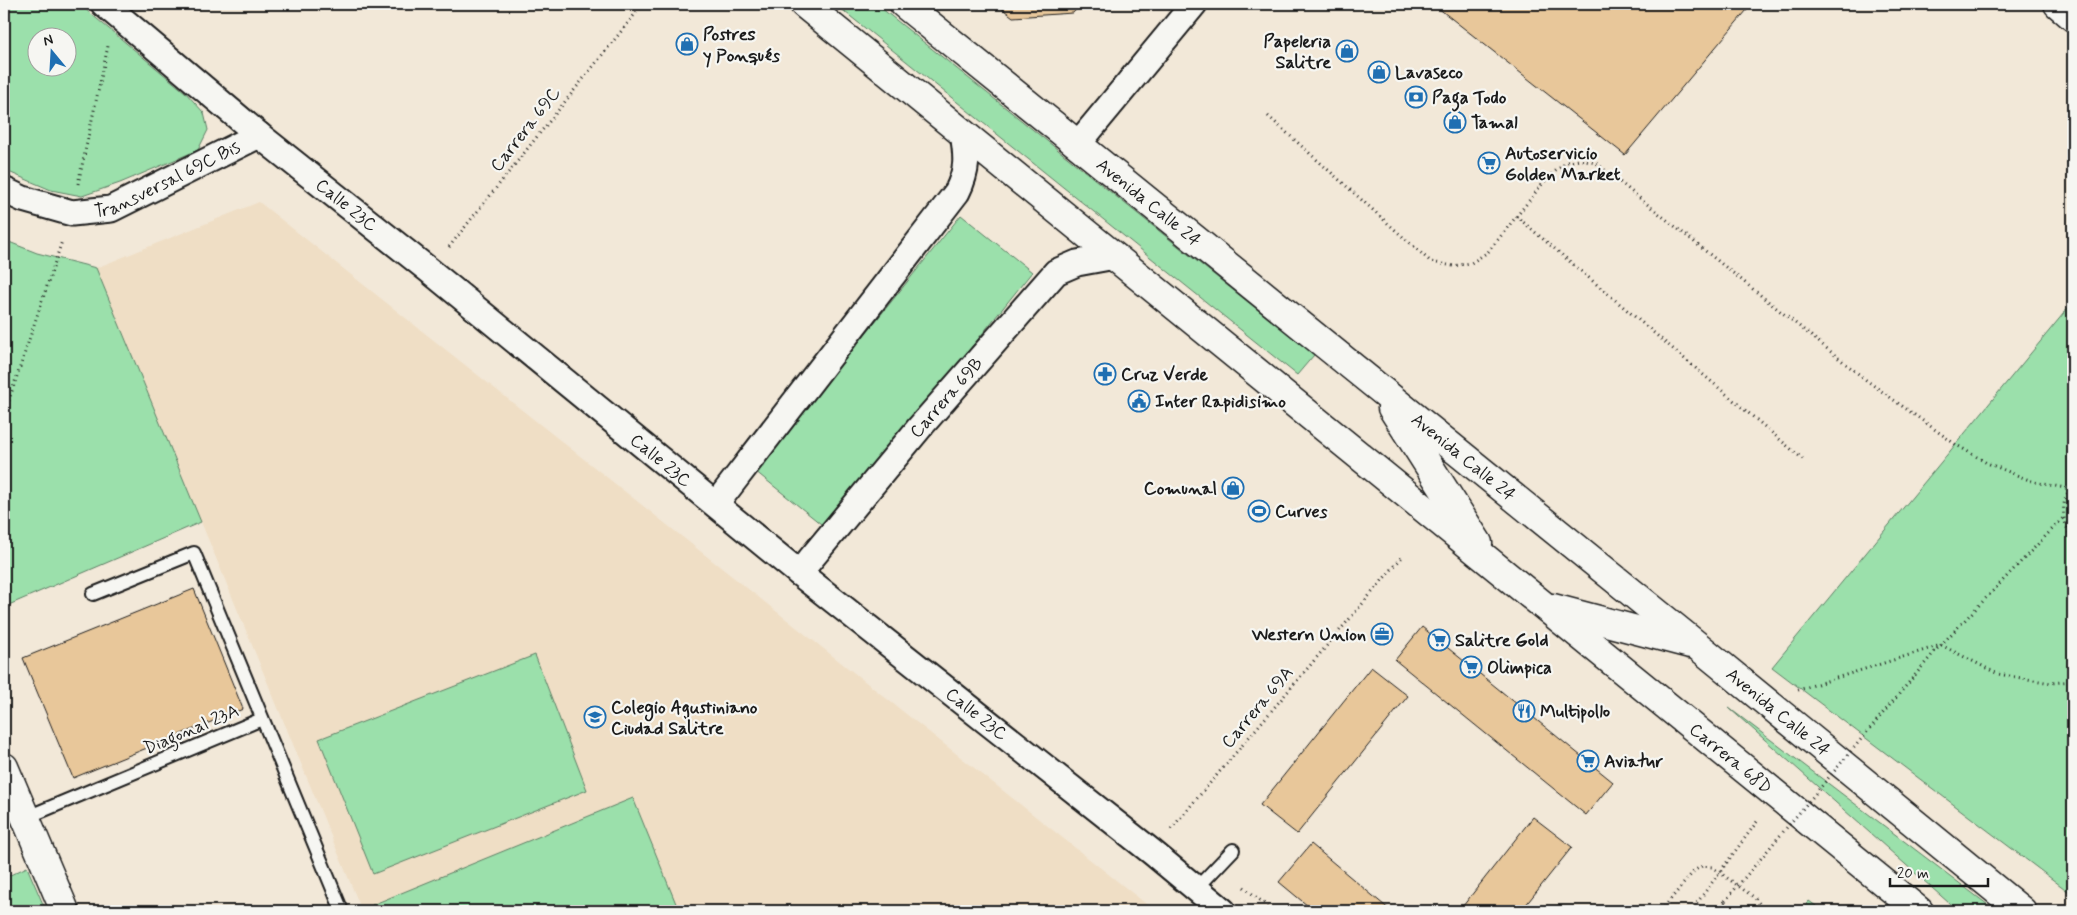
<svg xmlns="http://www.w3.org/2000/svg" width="2077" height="915" viewBox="0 0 2077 915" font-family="Mynerve,sans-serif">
<rect width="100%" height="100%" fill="#f2e8d8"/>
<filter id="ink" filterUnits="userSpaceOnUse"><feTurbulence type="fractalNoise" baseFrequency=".02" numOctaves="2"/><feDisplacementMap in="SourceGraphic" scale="10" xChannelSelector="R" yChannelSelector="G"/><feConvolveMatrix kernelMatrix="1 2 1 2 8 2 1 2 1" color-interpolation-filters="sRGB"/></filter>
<g filter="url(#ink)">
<!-- built -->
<path fill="#efdec5" d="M259,202L1155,911H362L96,268Z"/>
<!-- green -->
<g fill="#9be0ab" stroke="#5c7e64" fill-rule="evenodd">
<path d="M4,4H79L185,92L204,113L208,130L198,150L120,183L82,196L51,190L4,170ZM38,38H68V68H38Z"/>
<path d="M835,4H876L1314,355L1297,375Z"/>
<path d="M961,215L1032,272L826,528L755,471Z"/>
<path d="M4,240L37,253L96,268L201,522L4,607Z"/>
<path d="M2073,302V895L1772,667Z"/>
<path d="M535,655L587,790L373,874L319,739Z"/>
<path d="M1729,708L1996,911H1958Z"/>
<path d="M633,798L679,911H374L372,905Z"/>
<path d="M27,867L46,911H8L4,903V878Z"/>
<path d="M1809,901L1823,911H1802Z"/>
</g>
<!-- building -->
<g fill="#e8c79a" stroke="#1c1c1c">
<path d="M996,4H1081L1073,13L1013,17Z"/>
<path d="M1433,4H1752L1625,155Z"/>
<path d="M194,589L243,709L73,778L23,658Z"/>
<path d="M1422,627L1613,782L1586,815L1395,660Z"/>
<path d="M1371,667L1408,696L1297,834L1260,805Z"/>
<path d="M1533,817L1572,847L1521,911H1459Z"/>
<path d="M1311,844L1391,911H1314L1279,882Z"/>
</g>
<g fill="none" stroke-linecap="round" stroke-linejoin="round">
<!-- service casing -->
<g stroke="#1c1c1c" stroke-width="16">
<g id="service">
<path d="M93,594L194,553L342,911"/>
<path d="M25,818L262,719"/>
<path d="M1196,889L1233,850"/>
</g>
</g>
<!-- minor casing -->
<g stroke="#1c1c1c" stroke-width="29">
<g id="minor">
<path id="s1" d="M104,4L259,135L430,271L799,573L1152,852L1223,911"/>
<path d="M1078,144L1194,4"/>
<path id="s2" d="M4,190L23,199L72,213L111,209L259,135"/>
<path d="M716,504L957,192C968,170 967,157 963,133"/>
<path id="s3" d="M799,573L920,427L1056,272L1077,263L1115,256"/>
</g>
</g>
<!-- tertiary casing -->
<g stroke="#1c1c1c" stroke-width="31">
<path id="tertiary" d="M4,767L65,911"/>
</g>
<!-- secondary casing -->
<g stroke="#1c1c1c" stroke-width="31">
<g id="secondary">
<path id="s4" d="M804,4L1919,911"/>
<path id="s5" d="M904,4L1699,647L2022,911"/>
<path d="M2058,4L2073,17"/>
<path d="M1392,408L1478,543"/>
<path d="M1553,608L1690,644"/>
</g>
</g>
<!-- path -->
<g stroke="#1c1c1c" stroke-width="3" stroke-dasharray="1 4" stroke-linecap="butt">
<path d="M1268,116L1431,262L1453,266L1471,263L1488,252L1548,177L1567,162L1580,160L1596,163L1866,380L1955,444L1987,463L2034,482L2070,489"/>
<path d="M78,184L108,46"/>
<path d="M1516,216L1804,460"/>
<path d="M449,247L643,4"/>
<path d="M4,415L62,241"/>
<path d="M2073,485C2059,501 2062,523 2073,539"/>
<path d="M1937,649L2064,517"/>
<path d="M1798,690L1941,645L1998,674L2051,683L2073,681"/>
<path d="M1171,829L1403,556"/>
<path d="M1244,887L1273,911"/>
<path d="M1661,911L1694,871L1702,866L1712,867L1755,898L1765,911"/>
<path d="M1691,911L1759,819"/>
<path d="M1719,911L1725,901"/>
</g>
<!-- service -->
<use href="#service" stroke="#f6f6f2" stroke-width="12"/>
<!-- minor -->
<use href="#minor" stroke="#f6f6f2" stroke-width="25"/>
<!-- tertiary -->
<use href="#tertiary" stroke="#f6f6f2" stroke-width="28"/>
<!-- secondary -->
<use href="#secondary" stroke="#f6f6f2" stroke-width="28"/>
<!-- path-bridge -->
<path stroke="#1c1c1c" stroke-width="3" stroke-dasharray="1 4" stroke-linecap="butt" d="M1725,901L1937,649"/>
</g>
</g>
<!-- icons -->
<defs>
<g id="shop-ring" transform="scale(1.125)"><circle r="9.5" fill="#f6f6f2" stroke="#1f6fb2" stroke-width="1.5"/><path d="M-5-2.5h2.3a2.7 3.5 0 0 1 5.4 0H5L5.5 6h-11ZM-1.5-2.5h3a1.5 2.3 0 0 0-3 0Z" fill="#1f6fb2"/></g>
<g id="bank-ring" transform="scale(1.125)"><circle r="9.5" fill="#f6f6f2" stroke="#1f6fb2" stroke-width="1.5"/><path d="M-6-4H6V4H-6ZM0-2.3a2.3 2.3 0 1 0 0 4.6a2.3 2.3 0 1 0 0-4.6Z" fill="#1f6fb2"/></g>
<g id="supermarket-ring" transform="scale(1.125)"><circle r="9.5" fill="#f6f6f2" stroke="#1f6fb2" stroke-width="1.5"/><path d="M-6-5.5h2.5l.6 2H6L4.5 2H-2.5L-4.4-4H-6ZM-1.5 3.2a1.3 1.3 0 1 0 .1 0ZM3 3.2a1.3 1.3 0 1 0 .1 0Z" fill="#1f6fb2"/></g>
<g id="pharmacy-ring" transform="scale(1.125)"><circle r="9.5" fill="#f6f6f2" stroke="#1f6fb2" stroke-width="1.5"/><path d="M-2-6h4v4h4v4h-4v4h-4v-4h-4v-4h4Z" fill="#1f6fb2"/></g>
<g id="civic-ring" transform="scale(1.125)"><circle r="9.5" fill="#f6f6f2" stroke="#1f6fb2" stroke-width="1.5"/><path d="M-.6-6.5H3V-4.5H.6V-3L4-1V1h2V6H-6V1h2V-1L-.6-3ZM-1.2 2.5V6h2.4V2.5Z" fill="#1f6fb2"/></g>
<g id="stadium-ring" transform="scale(1.125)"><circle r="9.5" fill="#f6f6f2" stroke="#1f6fb2" stroke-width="1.5"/><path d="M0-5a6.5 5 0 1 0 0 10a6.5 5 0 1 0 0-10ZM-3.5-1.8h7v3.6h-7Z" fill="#1f6fb2"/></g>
<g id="office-ring" transform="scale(1.125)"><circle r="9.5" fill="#f6f6f2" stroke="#1f6fb2" stroke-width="1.5"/><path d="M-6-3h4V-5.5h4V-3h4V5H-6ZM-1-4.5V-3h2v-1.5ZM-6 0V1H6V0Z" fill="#1f6fb2"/></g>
<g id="restaurant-ring" transform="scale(1.125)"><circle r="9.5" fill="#f6f6f2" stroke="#1f6fb2" stroke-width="1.5"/><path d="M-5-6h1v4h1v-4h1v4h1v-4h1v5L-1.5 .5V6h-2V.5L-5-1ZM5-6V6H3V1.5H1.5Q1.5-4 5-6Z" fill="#1f6fb2"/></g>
<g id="school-ring" transform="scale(1.125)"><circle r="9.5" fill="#f6f6f2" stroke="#1f6fb2" stroke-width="1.5"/><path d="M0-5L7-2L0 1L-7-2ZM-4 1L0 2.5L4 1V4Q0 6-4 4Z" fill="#1f6fb2"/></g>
</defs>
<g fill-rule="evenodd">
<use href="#shop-ring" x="687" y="44"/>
<use href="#shop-ring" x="1347" y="51"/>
<use href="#shop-ring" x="1379" y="72"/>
<use href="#bank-ring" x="1416" y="97"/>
<use href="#shop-ring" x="1455" y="122"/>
<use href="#supermarket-ring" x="1489" y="163"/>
<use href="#pharmacy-ring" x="1105" y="374"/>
<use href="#civic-ring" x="1139" y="401"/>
<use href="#shop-ring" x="1233" y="488"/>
<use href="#stadium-ring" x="1259" y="511"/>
<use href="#office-ring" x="1382" y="634"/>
<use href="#supermarket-ring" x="1439" y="640"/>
<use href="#supermarket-ring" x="1471" y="667"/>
<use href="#restaurant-ring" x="1524" y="711"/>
<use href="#school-ring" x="595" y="717"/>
<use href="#supermarket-ring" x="1588" y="761"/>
</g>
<g text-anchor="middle" stroke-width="4.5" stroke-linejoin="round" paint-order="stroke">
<!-- poi labels -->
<g font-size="18" font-weight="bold" fill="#1c1c1c" stroke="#f6f6f2" text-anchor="start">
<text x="703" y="40">Postres<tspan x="703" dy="21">y Ponqués</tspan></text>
<text x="1331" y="47" text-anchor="end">Papeleria<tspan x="1331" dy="21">Salitre</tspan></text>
<text x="1395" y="78">Lavaseco</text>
<text x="1432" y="103">Paga Todo</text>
<text x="1471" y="128">Tamal</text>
<text x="1505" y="159">Autoservicio<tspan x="1505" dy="21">Golden Market</tspan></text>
<text x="1121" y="380">Cruz Verde</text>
<text x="1155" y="407">Inter Rapidisimo</text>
<text x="1217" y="494" text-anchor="end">Comunal</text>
<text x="1275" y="517">Curves</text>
<text x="1366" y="640" text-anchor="end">Western Union</text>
<text x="1455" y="646">Salitre Gold</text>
<text x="1487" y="673">Olimpica</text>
<text x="611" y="713">Colegio Agustiniano<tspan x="611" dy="21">Ciudad Salitre</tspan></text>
<text x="1540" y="717">Multipollo</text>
<text x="1604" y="767">Aviatur</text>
</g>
<!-- street labels -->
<g font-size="18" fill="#1c1c1c" stroke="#f6f6f2">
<text transform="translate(525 129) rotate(-52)" y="6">Carrera 69C</text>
<text dy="6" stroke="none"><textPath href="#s2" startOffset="174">Transversal 69C Bis</textPath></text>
<text dy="6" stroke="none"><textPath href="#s5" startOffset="315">Avenida Calle 24</textPath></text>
<text dy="6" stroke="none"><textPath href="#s1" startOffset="315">Calle 23C</textPath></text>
<text dy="6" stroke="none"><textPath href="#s3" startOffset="229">Carrera 69B</textPath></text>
<text dy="6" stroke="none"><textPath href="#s5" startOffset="720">Avenida Calle 24</textPath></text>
<text dy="6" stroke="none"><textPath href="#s1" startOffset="720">Calle 23C</textPath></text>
<text transform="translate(1257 707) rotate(-50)" y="6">Carrera 69A</text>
<text dy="6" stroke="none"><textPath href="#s5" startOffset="1125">Avenida Calle 24</textPath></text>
<text dy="6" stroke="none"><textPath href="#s1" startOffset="1125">Calle 23C</textPath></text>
<text transform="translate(191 729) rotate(-23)" y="6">Diagonal 23A</text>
<text dy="6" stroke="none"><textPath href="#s4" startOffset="1195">Carrera 68D</textPath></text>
</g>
</g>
<!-- margin -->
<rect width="2077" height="915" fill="none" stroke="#f6f6f2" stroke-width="20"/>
<rect x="10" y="10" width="2057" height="895" fill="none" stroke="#1c1c1c" stroke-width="2" filter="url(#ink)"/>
<!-- north arrow -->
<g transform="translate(52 52) rotate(342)"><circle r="24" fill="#f6f6f2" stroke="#9f9f9c"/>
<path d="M0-4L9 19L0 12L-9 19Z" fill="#1f6fb2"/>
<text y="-8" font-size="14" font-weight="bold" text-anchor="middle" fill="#1c1c1c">N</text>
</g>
<!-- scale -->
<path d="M1890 878v8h98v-8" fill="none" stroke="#1c1c1c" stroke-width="2.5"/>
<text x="1897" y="878" font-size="15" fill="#1c1c1c" stroke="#f6f6f2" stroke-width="4" paint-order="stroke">20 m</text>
</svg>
